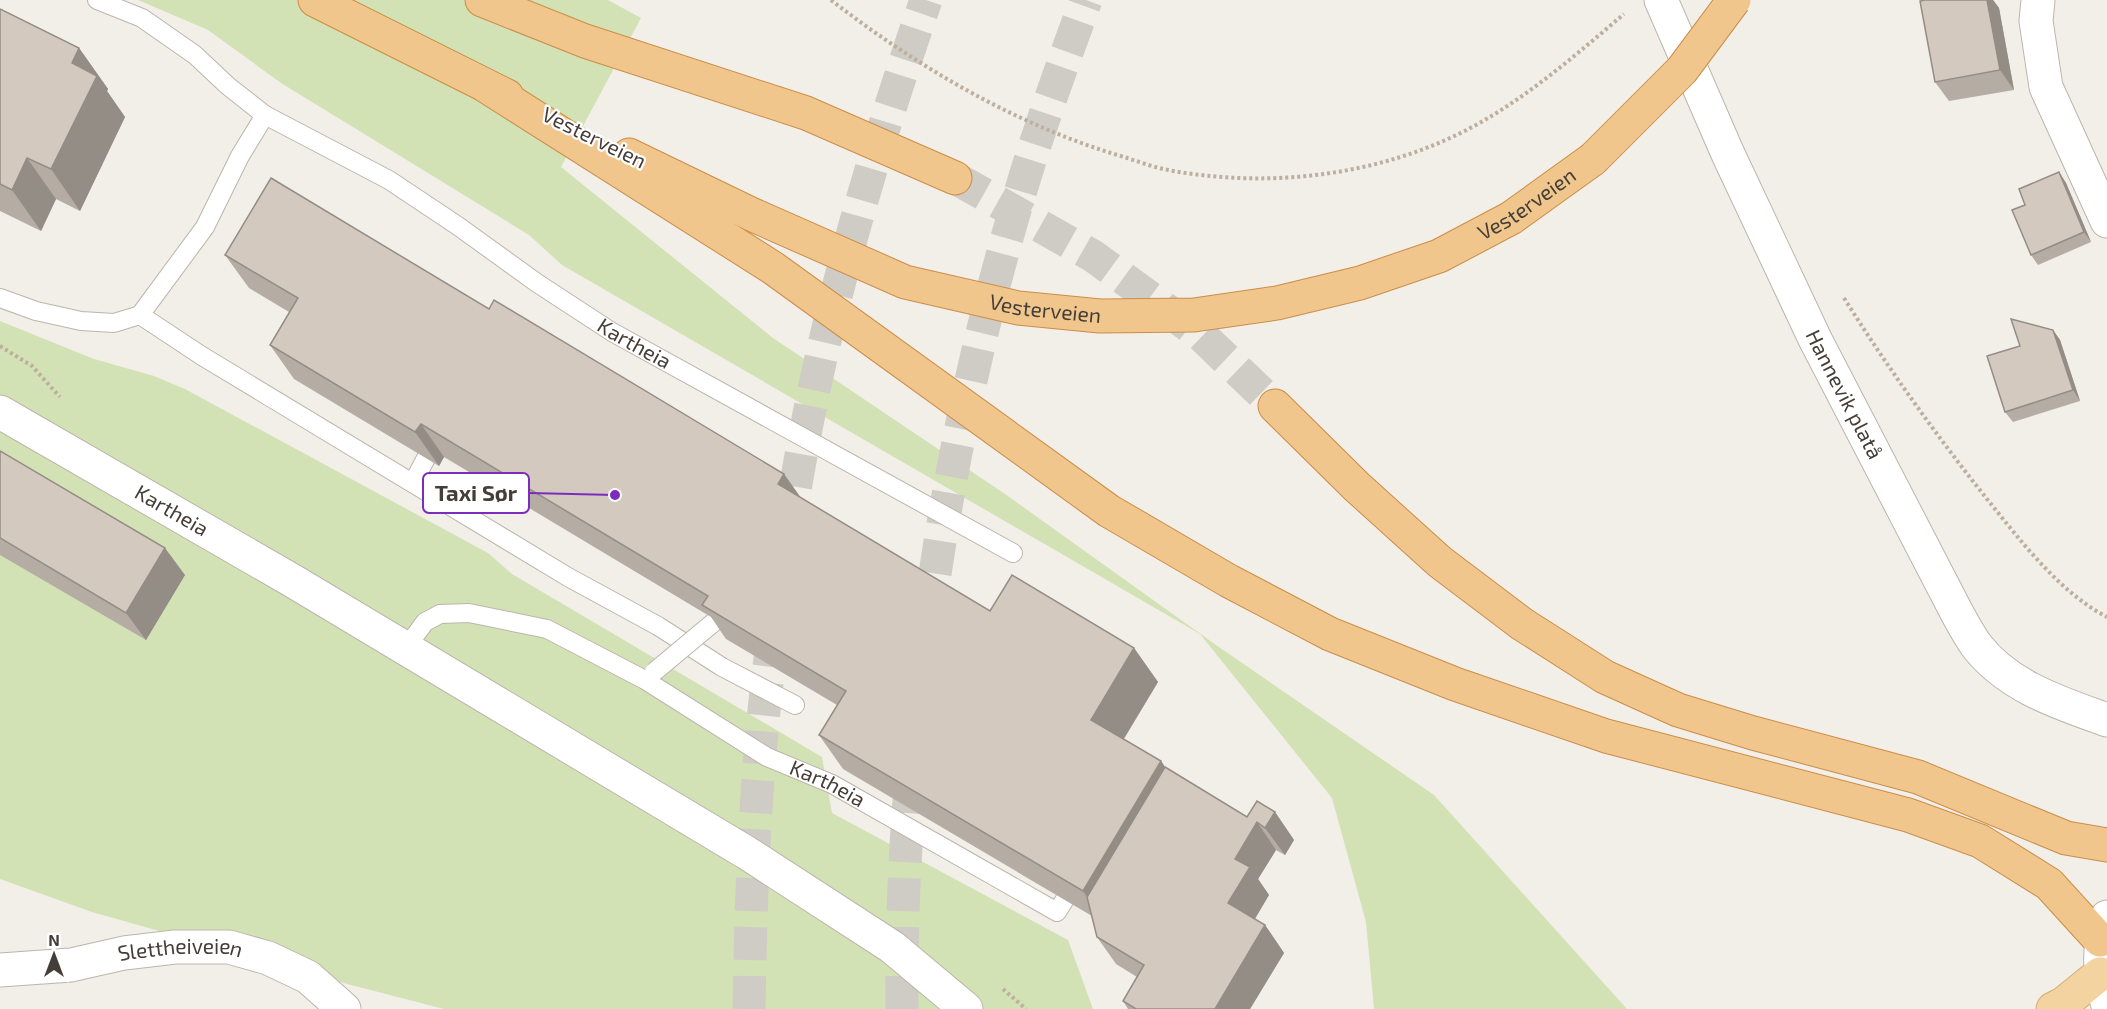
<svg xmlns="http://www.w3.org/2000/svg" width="2107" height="1009" viewBox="0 0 2107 1009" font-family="'Exo 2',sans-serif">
<rect width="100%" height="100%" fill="#f2eee8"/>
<!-- green -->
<g fill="#d3e2b5">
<path d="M138,0H608L641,18L561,167L773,338L1005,494L1216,645L1434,795L1627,1009H1374L1366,922L1332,798L1200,634L562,265L529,235L281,83L208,30Z"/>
<path d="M0,321L94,359L154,376L185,389L488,553L512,574L822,757L832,813L1068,940L1093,1009H444L351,985L92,912L0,879Z"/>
</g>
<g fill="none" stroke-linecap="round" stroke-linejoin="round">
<!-- primary-tunnel -->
<g stroke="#cfcbc5" stroke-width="33" stroke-dasharray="33 16" stroke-linecap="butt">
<path d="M788,535C814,352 866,174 926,0"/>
<path d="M928,622C948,476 978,331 1021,190C1040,126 1063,63 1086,0"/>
<path d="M749,1009C751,880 756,750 775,622"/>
<path d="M902,1009C901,927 905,844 912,762"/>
</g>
<!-- trunk-tunnel -->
<path stroke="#cfcbc5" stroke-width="33" stroke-dasharray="33 16" stroke-linecap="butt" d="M955,178L1093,256L1201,335L1275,406"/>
<!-- service casing -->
<g stroke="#bdb5ac" stroke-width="20">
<g id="service">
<path id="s1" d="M265,115L389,180L458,226L537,283L612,332L1013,553"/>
<path d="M0,298L36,311L81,321L114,323L140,315L205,227L240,156L265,115L228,86L195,55L142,18L97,0"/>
<path d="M140,315L202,356L568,577L658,626L722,667L795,705"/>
<path d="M413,483L437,437"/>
<path id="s2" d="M405,649L425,622L440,614L469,613L547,629L645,680L767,757L832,784L1057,912L1077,880"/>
</g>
</g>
<!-- minor casing -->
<g stroke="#bdb5ac" stroke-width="35">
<g id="minor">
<path id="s3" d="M1661,0L1728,154L1815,339L1957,613C1963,624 1969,635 1976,645C2008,687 2060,703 2107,720"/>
<path d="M2038,0L2036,21L2046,87L2107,221"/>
<path id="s4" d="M0,970L71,965L124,953L175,947H229L268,958L308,977L344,1009"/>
</g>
</g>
<!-- tertiary casing -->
<g stroke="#bdb5ac" stroke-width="35">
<g id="tertiary">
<path id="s5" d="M0,412L293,581L747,853L892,947L966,1009"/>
<path d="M2107,917C2098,950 2099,969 2107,1002"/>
</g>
</g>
<!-- primary casing -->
<g stroke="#d7ae72" stroke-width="35">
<path id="primary" d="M2053,1009L2063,1004L2100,974"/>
</g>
<!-- trunk casing -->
<g stroke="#cc8d48" stroke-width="35">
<g id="trunk">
<path d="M315,0L507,96"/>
<path d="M482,0L585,41L806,113L955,178"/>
<path d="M486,86L773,268L1109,511L1229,581L1330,634L1455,684L1606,736L1908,815L1980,841L2049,884L2100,940"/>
<path id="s6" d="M629,155L751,214L905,282L1018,308L1100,316L1194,315L1277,303L1360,283L1439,256L1511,218L1593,159"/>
<path d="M1275,406L1357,487L1440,562L1522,624L1605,677L1678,710L1753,733L1918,777L2066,838L2107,845"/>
</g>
</g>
<!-- path -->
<g stroke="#bdaf9f" stroke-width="4" stroke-dasharray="3 3" stroke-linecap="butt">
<path d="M831,0C919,68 1018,126 1124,157C1137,161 1150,166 1163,169C1267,190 1383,176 1476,125C1530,95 1577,54 1624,14"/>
<path d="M1844,298C1888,368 1936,435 1987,499C2020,540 2060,593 2107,617"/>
<path d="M0,346L32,366L60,397"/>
<path d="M1003,989L1026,1009"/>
</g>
<!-- service -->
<use href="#service" stroke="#fff" stroke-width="18"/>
<!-- minor -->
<use href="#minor" stroke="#fff" stroke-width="33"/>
<!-- tertiary -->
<use href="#tertiary" stroke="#fff" stroke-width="33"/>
<!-- primary -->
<use href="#primary" stroke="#f3d3a0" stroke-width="33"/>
<!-- trunk -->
<use href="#trunk" stroke="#f0c68c" stroke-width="33"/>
<!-- service-bridge casing -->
<g stroke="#bdb5ac" stroke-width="20" stroke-linecap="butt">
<path id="service-bridge" d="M654,672L726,612"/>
</g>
<!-- trunk-bridge casing -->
<g stroke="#cc8d48" stroke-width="35" stroke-linecap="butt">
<path id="trunk-bridge" d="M1593,159L1682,70L1734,0"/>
</g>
<!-- service-bridge -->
<use href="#service-bridge" stroke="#fff" stroke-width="18"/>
<!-- trunk-bridge -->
<use href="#trunk-bridge" stroke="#f0c68c" stroke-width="33"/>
</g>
<!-- wall -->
<g fill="#b5ada4">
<path d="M1925,0H1993L1999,8L2014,90L1949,101L1935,82Z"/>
<path d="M0,9L79,48L108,89L107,91L125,117L80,211L56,199L41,231L0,211Z"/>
<path d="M2059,172L2066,183L2091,242L2038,265L2031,255L2025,205Z"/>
<path d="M225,255L489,309L784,474L801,498L990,611L1134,648L1158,682L1124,739L1161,761L1165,767L1247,817L1275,812L1294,840L1285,855L1276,850L1258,879L1269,895L1255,919L1265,925L1284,953L1250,1009H1128L1123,1001L1137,977L1116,964L1097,937L1092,916L843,769L819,735L837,705L726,639L711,617L444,457L439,466L294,379L270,345L289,312L249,288Z"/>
<path d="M2053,330L2060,340L2080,401L2013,422L2005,412L2020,346Z"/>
<path d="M0,451L185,575L146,640L0,555Z"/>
</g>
<!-- shaded-wall -->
<g fill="#948d86">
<path d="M1987,0H1993L1999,8L2014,90L2000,70Z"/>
<path d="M79,48L108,89L107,91L125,117L80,211L51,169L72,63Z"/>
<path d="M27,158L56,199L41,231L12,190Z"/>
<path d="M2059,172L2066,183L2091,242L2084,232Z"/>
<path d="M2053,330L2060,340L2080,401L2073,390Z"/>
<path d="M421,424L444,457L439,466L415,432Z"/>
<path d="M784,474L808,508L778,484Z"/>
<path d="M165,548L185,575L146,640L126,613Z"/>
<path d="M1134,648L1158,682L1115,753L1091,720Z"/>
<path d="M1161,761L1184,795L1106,925L1083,891Z"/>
<path d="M1275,812L1294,840L1285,855L1265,828Z"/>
<path d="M1257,822L1276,850L1258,879L1269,895L1248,930L1228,903L1235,859Z"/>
<path d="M1265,925L1284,953L1250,1009H1215Z"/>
</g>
<!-- building -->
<g fill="#d3c9bf" stroke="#948d86" stroke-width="1.5">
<path d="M1925,0H1987L2000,70L1935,82L1920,1Z"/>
<path d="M0,9L79,48L72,63L97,76L51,169L27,158L12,190L0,184Z"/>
<path d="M2059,172L2084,232L2031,255L2012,210L2025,205L2019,189Z"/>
<path d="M271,178L489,309L494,300L784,474L778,484L990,611L1012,575L1134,648L1091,720L1161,761L1083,891L819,735L846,691L702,605L708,596L421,424L415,432L270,345L298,298L225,255Z"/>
<path d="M2011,319L2053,330L2073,390L2005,412L1987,356L2020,346Z"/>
<path d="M0,451L165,548L126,613L0,538Z"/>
<path d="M1165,767L1247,817L1257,801L1275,812L1265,828L1257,822L1235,859L1250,867L1228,903L1265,925L1215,1009H1136L1123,1001L1144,965L1097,937L1087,897Z"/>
</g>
<g text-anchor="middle" stroke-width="4.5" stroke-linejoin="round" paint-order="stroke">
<!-- street labels -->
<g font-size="21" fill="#453e38" stroke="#fff">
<text transform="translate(594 138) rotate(26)" y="7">Vesterveien</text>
<text dy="7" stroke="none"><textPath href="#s6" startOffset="951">Vesterveien</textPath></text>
<text dy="7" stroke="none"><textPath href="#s6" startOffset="447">Vesterveien</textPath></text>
<text dy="7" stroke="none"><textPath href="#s1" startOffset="435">Kartheia</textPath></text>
<text dy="7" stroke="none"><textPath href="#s3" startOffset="435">Hannevik platå</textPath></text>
<text dy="7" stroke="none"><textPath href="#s5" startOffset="198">Kartheia</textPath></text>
<text dy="7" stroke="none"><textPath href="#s2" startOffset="480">Kartheia</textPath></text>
<text dy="7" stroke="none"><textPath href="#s4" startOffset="182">Slettheiveien</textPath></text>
</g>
</g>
<!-- callouts -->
<path fill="none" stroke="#7b2cbf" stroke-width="2" d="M615 495L529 493"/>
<circle fill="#7b2cbf" stroke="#fff" stroke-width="2" cx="615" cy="495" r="6"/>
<rect fill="#fff" stroke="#7b2cbf" stroke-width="2" x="423" y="473" width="106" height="40" rx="6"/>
<g font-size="22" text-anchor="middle" font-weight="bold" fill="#453e38">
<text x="476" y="501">Taxi Sør</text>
</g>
<!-- north arrow -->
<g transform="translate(54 955)" stroke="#ffffff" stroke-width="4.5" paint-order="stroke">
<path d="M0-4.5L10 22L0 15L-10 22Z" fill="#453e38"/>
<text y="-9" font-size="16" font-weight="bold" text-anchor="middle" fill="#453e38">N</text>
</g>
</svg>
